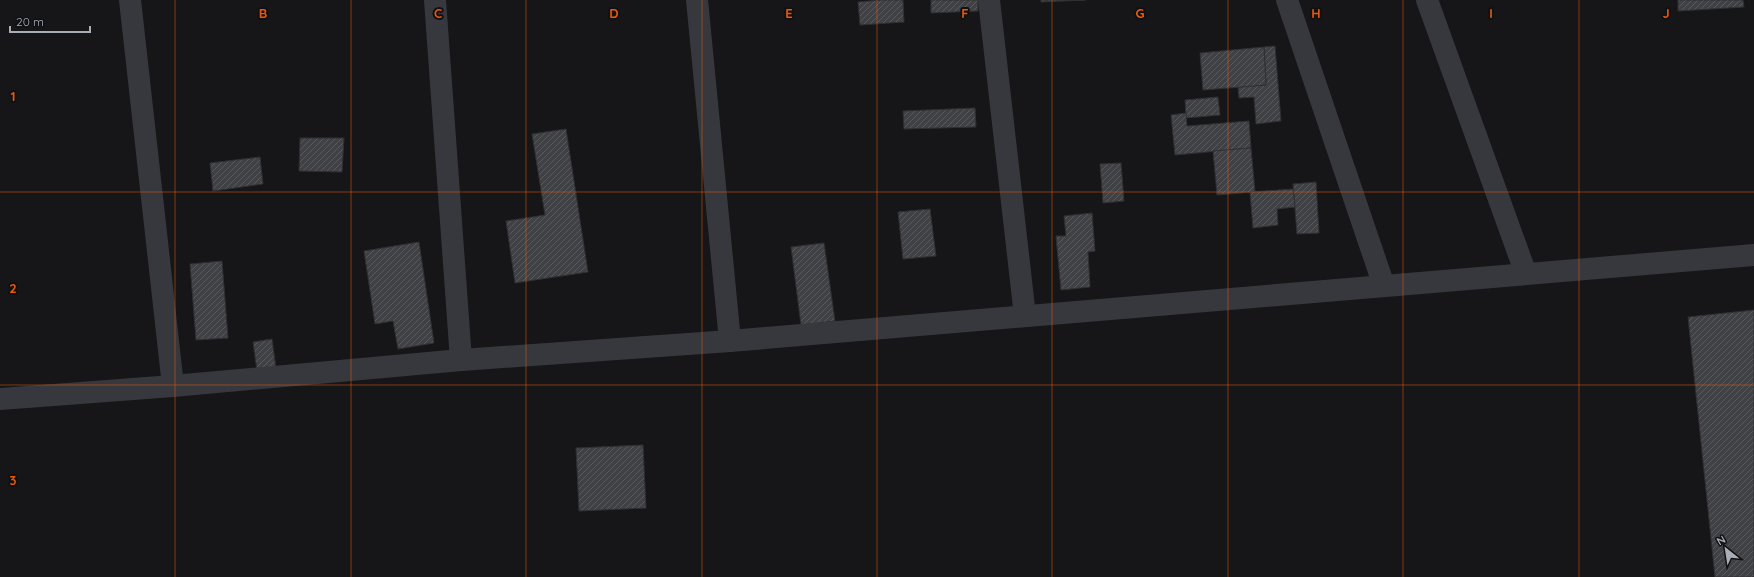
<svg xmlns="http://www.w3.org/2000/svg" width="1754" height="577" viewBox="0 0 1754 577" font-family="Quicksand,sans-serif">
<defs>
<pattern id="building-hatch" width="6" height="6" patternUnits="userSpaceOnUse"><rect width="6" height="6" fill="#404145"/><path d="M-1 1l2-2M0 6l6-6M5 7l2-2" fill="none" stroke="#595a5e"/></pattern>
</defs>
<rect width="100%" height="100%" fill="#161618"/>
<!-- building -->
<g fill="url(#building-hatch)" stroke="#303034">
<path d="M881,0H903L904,22L860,25L858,2Z"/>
<path d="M931,0H978V11L931,13Z"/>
<path d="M1041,0H1086L1041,2Z"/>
<path d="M1678,0H1743L1744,7L1678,11Z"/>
<path d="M1275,46L1281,121L1256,124L1254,97L1239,98L1238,87L1266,85L1264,47Z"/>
<path d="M1264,47L1266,85L1203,90L1200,53Z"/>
<path d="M1218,97L1220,115L1186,118L1185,100Z"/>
<path d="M975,108L976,127L904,129L903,111Z"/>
<path d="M1186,113L1187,126L1249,121L1251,148L1175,155L1171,115Z"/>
<path d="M566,129L588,272L515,283L506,221L545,215L532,134Z"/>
<path d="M300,138H344L342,172L299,171Z"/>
<path d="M1251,148L1255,192L1217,195L1213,151Z"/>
<path d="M260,157L263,184L213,191L210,163Z"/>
<path d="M1121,163L1124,201L1103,203L1100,164Z"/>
<path d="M1316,182L1319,233L1297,234L1293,184Z"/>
<path d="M1293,189L1295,207L1277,209L1278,225L1253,228L1250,192Z"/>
<path d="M930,209L936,256L903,259L898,212Z"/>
<path d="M1092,213L1095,251L1088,252L1090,287L1061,290L1056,236H1066L1064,216Z"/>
<path d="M419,242L434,343L398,349L393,321L375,324L364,251Z"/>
<path d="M824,243L835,321L801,325L791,247Z"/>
<path d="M222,261L228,338L196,340L190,264Z"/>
<path d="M1754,310V577H1715L1688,317Z"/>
<path d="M272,339L276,369L257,371L253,342Z"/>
<path d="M643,445L646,508L579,511L576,448Z"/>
</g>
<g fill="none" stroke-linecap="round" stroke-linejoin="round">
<!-- minor -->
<g stroke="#37383d" stroke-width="22">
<path d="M130,0L173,386"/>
<path d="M435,0L461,360"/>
<path d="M697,0L730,341"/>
<path d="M989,0L1025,316"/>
<path d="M1287,0L1384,286"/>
<path d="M1427,0L1526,274"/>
<path d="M0,399L173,386L461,360L730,341L1754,255"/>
</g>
</g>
<!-- grid -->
<path fill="none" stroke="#e8590c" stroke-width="1" stroke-opacity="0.55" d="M175,0V577M351,0V577M526,0V577M702,0V577M877,0V577M1052,0V577M1228,0V577M1403,0V577M1579,0V577M0,192H1754M0,385H1754"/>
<g font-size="13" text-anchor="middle" font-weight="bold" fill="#e8590c" stroke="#111113" stroke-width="4" stroke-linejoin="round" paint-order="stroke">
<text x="263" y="18">B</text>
<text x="438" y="18">C</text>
<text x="614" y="18">D</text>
<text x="789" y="18">E</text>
<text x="965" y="18">F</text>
<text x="1140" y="18">G</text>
<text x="1316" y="18">H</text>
<text x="1491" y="18">I</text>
<text x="1666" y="18">J</text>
<text x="13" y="101">1</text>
<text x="13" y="293">2</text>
<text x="13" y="485">3</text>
</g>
<!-- north arrow -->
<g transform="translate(1726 549) rotate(330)" stroke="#111113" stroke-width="3" paint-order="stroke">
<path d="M0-3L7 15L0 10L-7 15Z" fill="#a8adb8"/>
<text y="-6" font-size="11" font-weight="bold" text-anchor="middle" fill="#a8adb8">N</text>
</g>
<!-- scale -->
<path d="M10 26v6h80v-6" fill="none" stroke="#a8adb8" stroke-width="2"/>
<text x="16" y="26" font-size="12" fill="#a8adb8" stroke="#111113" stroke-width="3" paint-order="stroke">20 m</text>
</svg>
